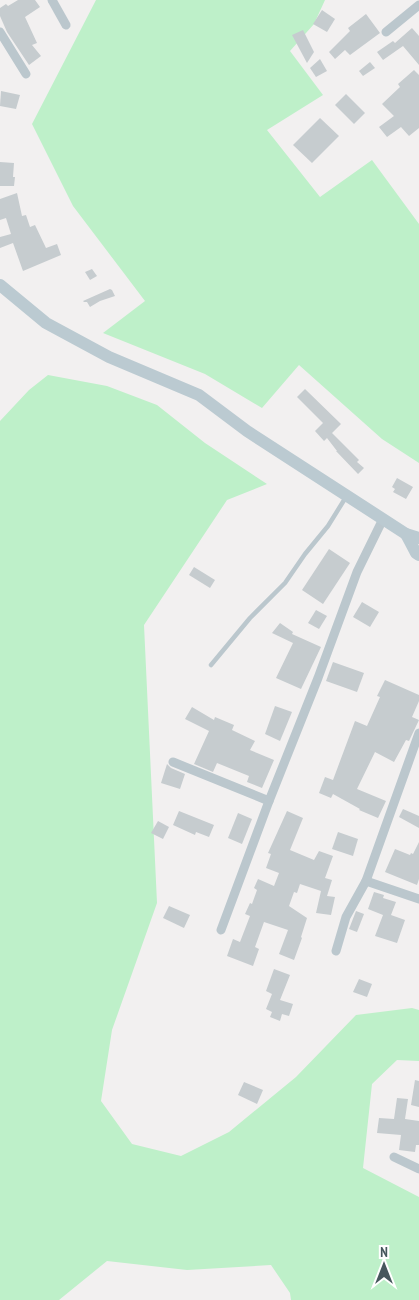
<svg xmlns="http://www.w3.org/2000/svg" width="419" height="1300" viewBox="0 0 419 1300" font-family="'PT Sans Narrow',sans-serif">
<rect width="100%" height="100%" fill="#f2f0f0"/>
<!-- green -->
<g fill="#bef0c9">
<path d="M96,0H325L314,24L290,51L323,95L267,130L320,197L372,160L419,224V463L382,439L299,365L262,408L205,374L103,333L145,301L73,206L32,124Z"/>
<path d="M48,375L107,386L157,405L205,443L267,484L227,500L144,625L157,903L112,1030L101,1101L132,1144L181,1156L229,1132L296,1077L356,1015L412,1008L419,1010V1061L397,1060L372,1084L363,1168L419,1197V1300H291L290,1293L271,1265L187,1270L107,1261L59,1300H0V421L29,390Z"/>
</g>
<!-- building -->
<g fill="#c6cccf">
<path d="M18,0H35L40,7L25,17L37,43L32,45L41,56L29,65L7,32L0,16V8L6,4L8,6Z"/>
<path d="M322,10L335,19L327,32L313,24Z"/>
<path d="M366,14L380,33L350,55L345,50L335,59L329,52L350,31L348,28Z"/>
<path d="M412,28L419,36V65L403,46L383,60L377,52L393,41L395,43Z"/>
<path d="M303,30L314,52L307,63L292,35Z"/>
<path d="M320,59L327,71L316,77L310,68Z"/>
<path d="M370,62L375,68L363,76L359,71Z"/>
<path d="M414,70L419,75V128L409,136L401,127L387,137L379,127L394,116L382,104L400,87L398,84Z"/>
<path d="M1,91L20,95L16,109L0,106Z"/>
<path d="M346,94L365,113L354,124L335,105Z"/>
<path d="M320,118L339,136L312,163L293,145Z"/>
<path d="M0,162L14,163L13,177H15L14,186H0Z"/>
<path d="M17,193L22,216L26,215L30,227L35,225L46,248L57,244L61,255L23,271L13,243L0,248V237L11,234L6,218L0,220V199Z"/>
<path d="M92,269L97,276L90,280L85,272Z"/>
<path d="M110,289L112,290L115,296L100,301L90,307L87,302H84L83,301Z"/>
<path d="M305,389L341,424L332,433L359,460L357,462L364,468L358,474L336,451H337L327,438L324,441L315,431L323,423L297,397Z"/>
<path d="M397,478L413,487L406,499L393,492L395,489L392,487Z"/>
<path d="M329,549L350,563L323,604L302,590Z"/>
<path d="M194,567L215,580L210,588L189,575Z"/>
<path d="M362,602L379,612L370,627L353,617Z"/>
<path d="M316,610L327,616L319,629L308,623Z"/>
<path d="M280,623L293,632L292,634L321,647L301,689L276,678L293,643L272,633Z"/>
<path d="M333,662L364,673L357,692L326,681Z"/>
<path d="M385,680L419,695V701L412,717L419,720L409,741L406,740L394,762L375,752L357,789L386,801L378,818L359,810L360,809L333,794L331,798L319,793L325,777L333,780L355,721L367,726L380,697L377,696Z"/>
<path d="M275,706L292,712L280,741L265,734Z"/>
<path d="M192,707L214,720L215,717L234,725L232,730L255,741L250,750L274,760L262,788L247,782L249,776L217,763L213,772L194,764L209,731L185,719Z"/>
<path d="M167,764L171,768L185,774L180,789L161,783Z"/>
<path d="M403,809L419,816V828L399,817Z"/>
<path d="M179,811L214,825L209,837L196,832L195,835L173,825Z"/>
<path d="M287,811L303,818L290,850L314,860L319,851L333,856L325,878L332,880L327,896L335,897L331,915L316,913L321,891L300,884L297,893L294,892L289,906L307,918L301,937L302,938L294,960L279,954L288,930L264,922L255,947L259,949L253,966L227,956L233,939L240,942L250,916L245,914L250,903L252,904L257,890L254,888L258,879L274,886L279,873L266,868L271,854L268,853Z"/>
<path d="M238,813L252,819L242,844L228,838Z"/>
<path d="M158,821L169,827L163,839L151,833Z"/>
<path d="M338,832L358,839L353,856L332,849Z"/>
<path d="M419,842V879L417,885L385,872L395,849L410,855L411,853L413,854Z"/>
<path d="M374,892L384,895L383,898L396,902L391,915L405,920L397,943L375,936L383,915L368,909Z"/>
<path d="M169,906L190,915L184,928L163,918Z"/>
<path d="M356,911L364,914L357,932L349,929Z"/>
<path d="M274,969L290,975L280,1000L293,1004L289,1016L282,1014L280,1021L270,1017L272,1012L266,1009L272,994L266,991Z"/>
<path d="M359,979L372,984L367,997L353,992Z"/>
<path d="M415,1080L419,1081V1107L411,1105Z"/>
<path d="M244,1082L263,1090L257,1104L238,1095Z"/>
<path d="M397,1098L408,1099L405,1119L419,1121V1145H416L415,1152L399,1150L401,1135L377,1133L379,1118L394,1119Z"/>
</g>
<g fill="none" stroke-linecap="round" stroke-linejoin="round">
<!-- lane -->
<path stroke="#bbc7cd" stroke-width="4.5" d="M211,665L250,618L285,583L305,554L328,526L346,497"/>
<!-- street -->
<g stroke="#bbc7cd" stroke-width="9">
<path d="M52,0L66,25"/>
<path d="M0,32L26,74"/>
<path d="M386,32L419,5"/>
<path d="M173,762L269,801"/>
<path d="M366,881L419,899"/>
<path d="M221,930L269,801L318,678L357,572L383,519"/>
<path d="M336,951L346,917L366,881L419,733"/>
<path d="M394,1157L419,1169"/>
</g>
<!-- secondary -->
<g stroke="#bbcad1" stroke-width="12">
<path d="M0,285L46,323L109,357L199,395L247,431L406,534L419,538"/>
<path d="M406,534L416,553L419,555"/>
</g>
</g>
<!-- north arrow -->
<g transform="translate(384 1265)" stroke="#ffffff" stroke-width="4" paint-order="stroke">
<path d="M0-4L9 19L0 12L-9 19Z" fill="#47575d"/>
<text y="-8" font-size="14" font-weight="bold" text-anchor="middle" fill="#47575d">N</text>
</g>
</svg>
